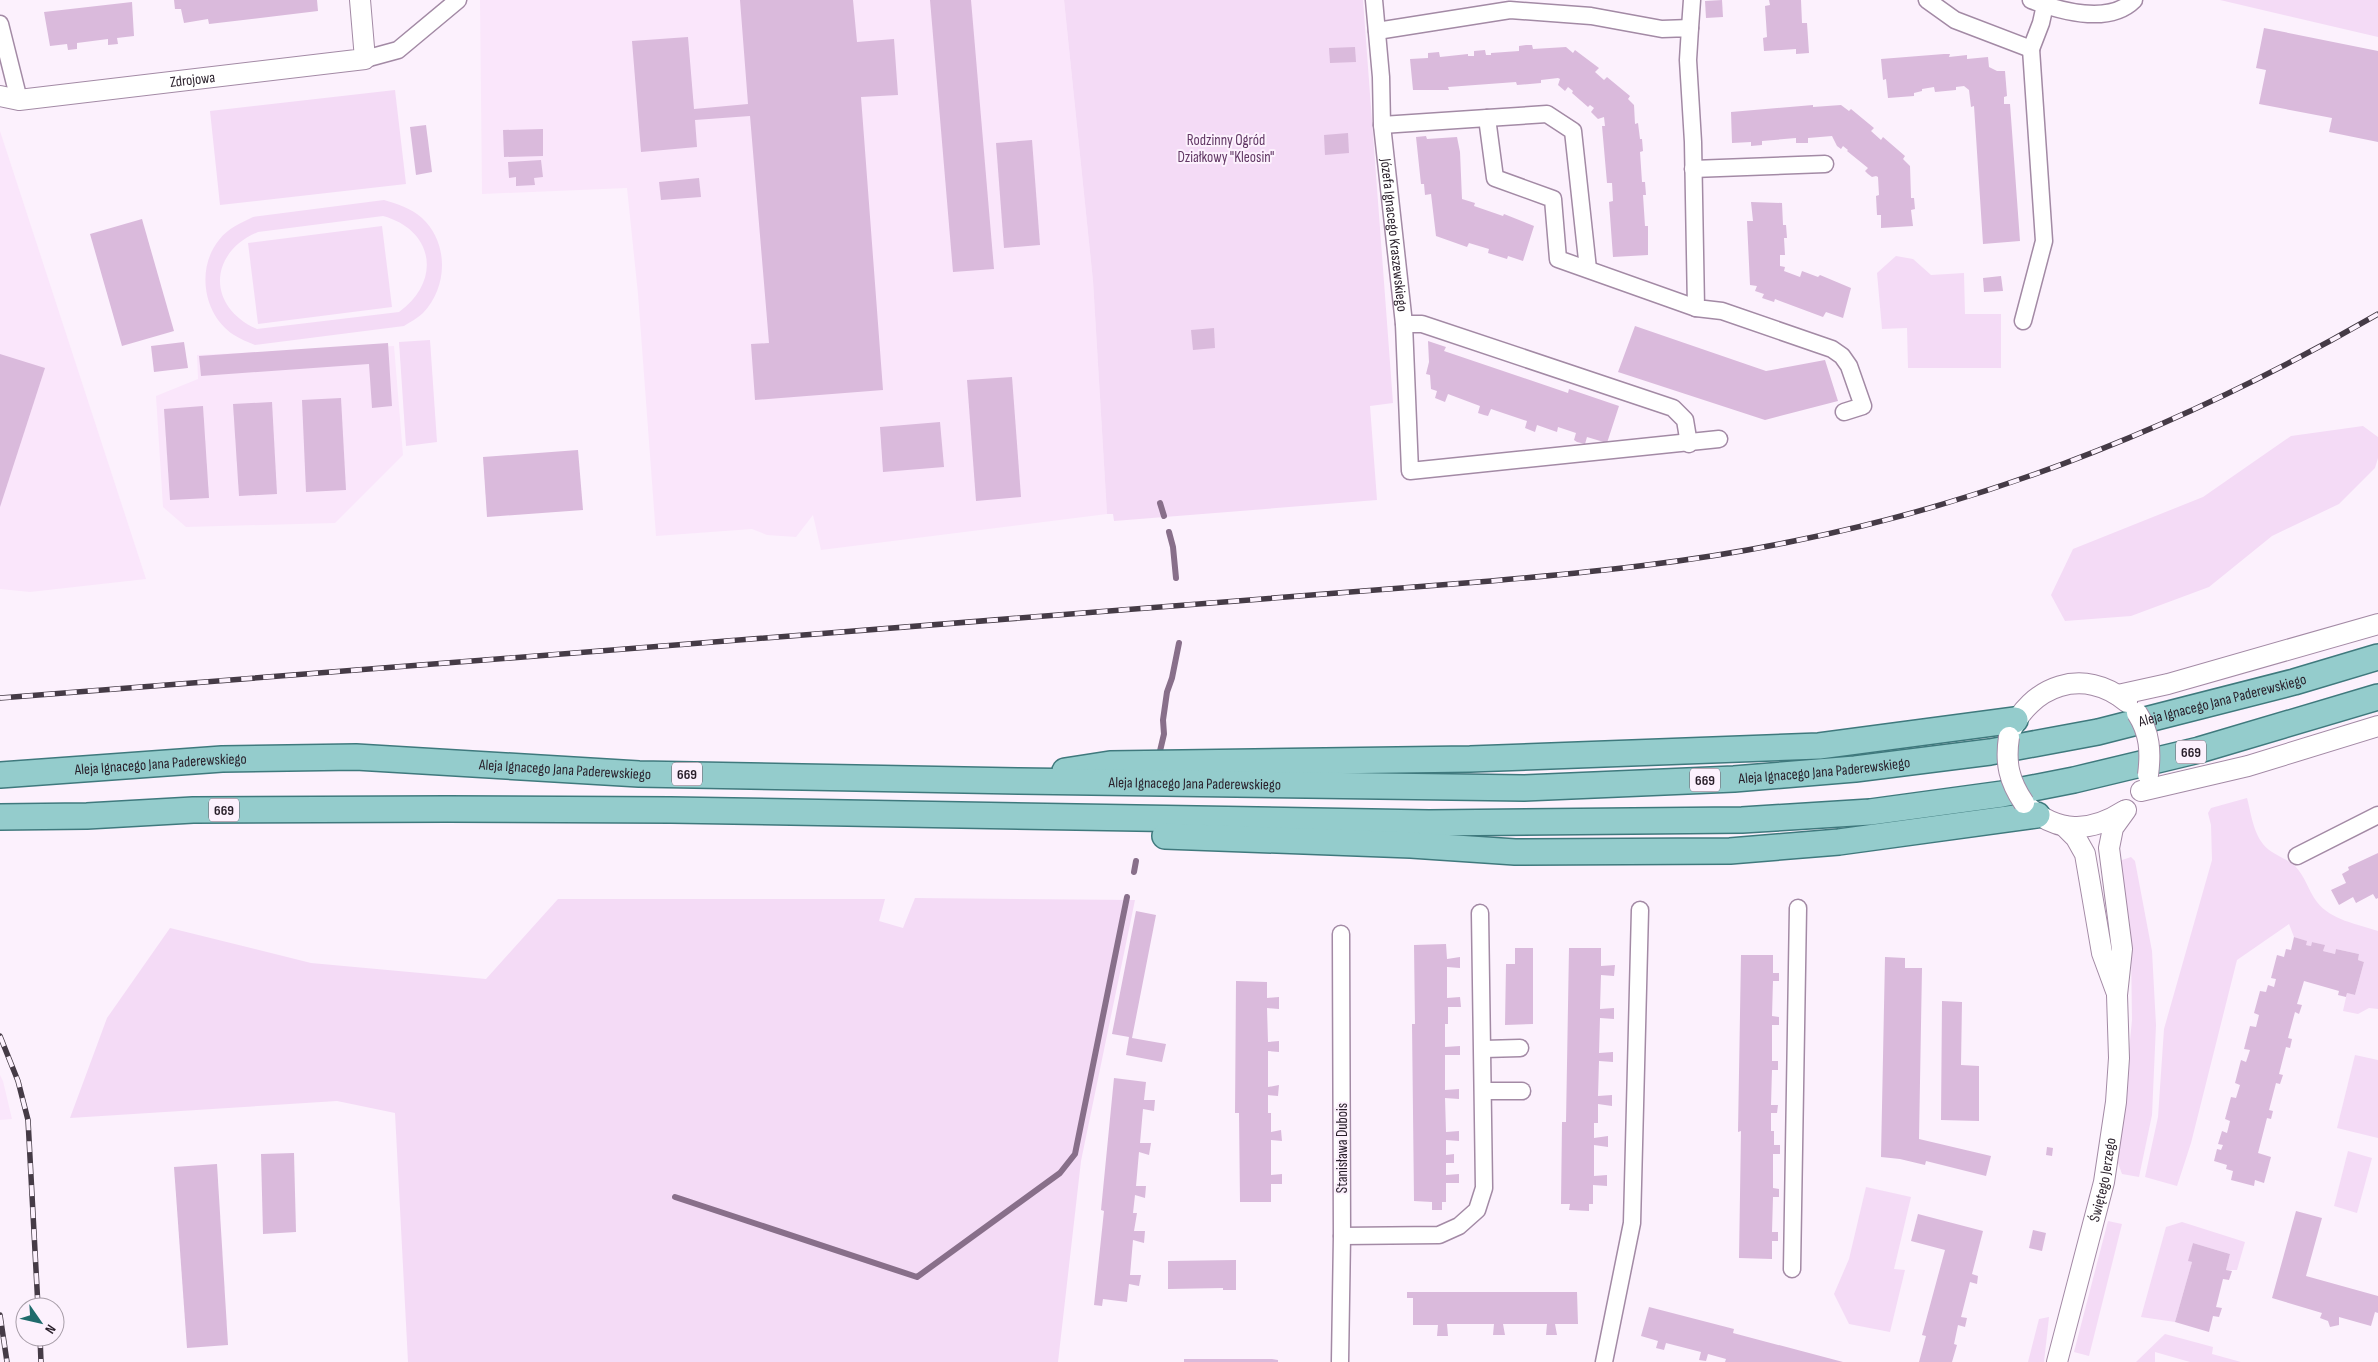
<svg xmlns="http://www.w3.org/2000/svg" width="2378" height="1362" viewBox="0 0 2378 1362" font-family="'Sofia Sans Condensed',sans-serif">
<rect width="100%" height="100%" fill="#fcf1fd"/>
<!-- built -->
<g fill="#fae6fb">
<path d="M480,0H1064L1093,281L1107,514L821,550L813,515L796,537L767,535L752,529L656,536L638,294L627,188L482,194Z"/>
<path d="M0,131L146,579L30,592L0,589Z"/>
<path d="M394,346L403,455L335,523L186,527L163,507L156,396L198,379L197,355Z"/>
<path d="M0,1075L3,1081L12,1119L0,1120Z"/>
</g>
<!-- green -->
<g fill="#f4dbf6" fill-rule="evenodd">
<path d="M1064,0H1363L1393,403L1370,406L1377,500L1114,521L1113,514H1107L1093,281Z"/>
<path d="M2220,0H2378V37Z"/>
<path d="M395,90L406,184L220,205L210,111Z"/>
<path d="M384,200C397,204 411,208 422,218C449,243 448,287 423,313C418,318 410,322 404,326L255,345C248,342 240,339 234,335C203,315 196,268 219,240C228,228 241,223 253,217ZM383,216C434,230 442,281 399,312L257,329C207,307 208,253 258,232Z"/>
<path d="M382,226L392,307L258,324L248,243Z"/>
<path d="M1896,256L1913,259L1931,275L1964,273L1965,314H2001V368H1908L1907,328L1882,329L1877,273Z"/>
<path d="M430,340L437,442L406,446L399,342Z"/>
<path d="M2363,426L2378,437V458L2375,468L2339,504L2272,536L2209,587L2131,616L2065,621L2051,595L2073,549L2203,497L2291,436Z"/>
<path d="M2247,798C2252,817 2254,841 2272,852C2279,857 2289,860 2295,866C2305,876 2308,890 2317,902C2331,920 2357,924 2378,931V1009L2369,1008L2358,1014L2343,1011L2347,993L2355,995L2364,962L2358,960L2359,954L2336,949L2335,954L2323,951L2324,945L2312,942L2311,946L2306,945V941L2294,937L2289,924L2237,960L2191,1143L2177,1186L2145,1177L2158,1117L2164,1029L2212,860L2211,825L2208,813L2211,808Z"/>
<path d="M2131,857L2135,861L2152,951L2156,1025L2152,1115L2139,1177L2122,1174L2118,1163L2132,1020L2131,950L2119,861Z"/>
<path d="M915,898L1135,900L1081,1161L1058,1362H408L395,1113L337,1101L70,1118L107,1018L170,928L311,963L486,979L558,899H885L879,921L903,928Z"/>
<path d="M2355,1055L2378,1060V1138L2337,1128Z"/>
<path d="M2348,1151L2372,1158L2357,1213L2334,1206Z"/>
<path d="M1866,1187L1911,1197L1894,1269L1905,1270L1890,1332L1849,1324L1834,1294L1849,1259Z"/>
<path d="M2108,1221L2122,1224L2089,1356L2074,1352Z"/>
<path d="M2182,1222L2245,1242L2237,1270H2226L2230,1254L2193,1243L2189,1261L2192,1262L2175,1322L2141,1317L2166,1227Z"/>
<path d="M2049,1317L2044,1362H2028L2039,1319Z"/>
<path d="M2165,1334L2213,1347L2212,1354L2241,1362H2190L2155,1352V1362H2136Z"/>
</g>
<g fill="none" stroke-linecap="round" stroke-linejoin="round">
<!-- stream -->
<g stroke="#886f8a" stroke-width="6">
<path d="M1160,503L1164,516"/>
<path d="M1169,532L1173,547L1176,578"/>
<path d="M1160,751L1164,734L1163,720L1167,692L1172,678L1179,643"/>
<path d="M1134,872L1136,861"/>
<path d="M675,1197L917,1277L1060,1173L1075,1154L1127,897"/>
</g>
</g>
<!-- building -->
<g fill="#dabadc">
<path d="M174,0H317L318,11L209,24L208,19L184,23L181,9H175Z"/>
<path d="M740,0H853L857,42L894,39L898,95L861,97L883,390L755,400L751,344L769,343L750,116L695,120L697,147L641,152L632,41L688,37L694,109L748,104Z"/>
<path d="M930,0H971L994,269L953,272Z"/>
<path d="M1722,0L1723,17L1706,18L1705,1Z"/>
<path d="M1769,0H1801L1802,23H1807L1809,53L1796,54V49L1764,51L1763,38L1767,37L1765,6L1770,5Z"/>
<path d="M132,2L134,36L117,38L118,44L108,45V39L77,43V49L68,50L67,44L50,46L44,12Z"/>
<path d="M2264,28L2378,51V142L2329,132L2332,118L2259,104L2266,70L2256,68Z"/>
<path d="M1526,45H1532L1533,49L1566,47L1573,53L1575,50L1599,68L1595,72L1604,80L1607,77L1630,96L1628,99L1634,105L1635,124L1638,123L1640,139H1642L1643,151L1640,152L1642,182H1645L1646,195H1643L1645,226H1648V255L1613,257L1609,202L1613,201L1612,183H1607L1602,126H1605L1604,117L1598,119L1591,112L1594,108L1590,105L1588,107L1572,93L1573,91L1568,87L1565,91L1558,85L1560,79L1558,78L1541,80V83L1517,85L1516,82L1448,87L1449,90H1413L1410,59L1428,58V53L1439,52L1440,57L1468,54V56H1474V51L1485,50L1486,55H1491V53L1519,51V46Z"/>
<path d="M1355,47L1356,62L1330,63L1329,48Z"/>
<path d="M1944,54H1950L1949,57L1967,55V59L1988,57L1989,67L1997,71H2005L2007,96L2004,97V104H2010L2020,241L1983,244L1974,106L1971,107L1969,90L1964,86L1956,87V90L1935,92L1934,87L1922,89V91L1914,93V96L1888,98L1886,79L1883,80L1881,59Z"/>
<path d="M1813,105V107L1841,105L1849,111L1851,109L1874,128L1871,131L1881,140L1883,137L1905,156L1903,159L1910,166L1911,198H1914L1915,209L1911,210L1913,226L1881,228V215H1877L1876,196L1879,195L1878,177L1876,176L1872,177L1868,174L1865,171L1868,168L1847,151L1848,150L1843,146L1841,149L1837,146L1832,136L1808,138V143H1796V138L1762,141V145L1751,146V142L1732,143L1731,112Z"/>
<path d="M426,125L432,172L416,175L410,127Z"/>
<path d="M543,129V156L504,157L503,130Z"/>
<path d="M1348,133L1349,153L1325,155L1324,135Z"/>
<path d="M1426,136L1427,139L1457,137L1460,152L1462,199L1475,203L1474,206L1503,216L1504,214L1534,226L1523,261L1508,256L1507,259L1488,253L1489,249L1469,243L1467,247L1436,236L1431,194L1425,195L1424,184H1421L1416,137Z"/>
<path d="M1032,140L1040,245L1004,248L996,143Z"/>
<path d="M541,160L543,177L534,178L535,185L516,186V177L509,178L508,162Z"/>
<path d="M699,178L701,197L661,200L659,182Z"/>
<path d="M1751,202L1782,203L1783,225H1786L1787,238H1784L1785,255H1780V266L1785,267L1784,271L1800,277L1802,271L1818,277L1820,275L1851,288L1843,318L1826,312L1823,317L1775,299L1774,302L1762,298L1764,294L1755,291L1757,286L1750,285L1747,221H1753Z"/>
<path d="M142,219L174,331L122,346L90,234Z"/>
<path d="M2001,276L2003,291L1984,292L1983,278Z"/>
<path d="M1635,326L1766,371L1825,360L1838,401L1765,420L1618,372Z"/>
<path d="M1214,328L1215,348L1193,350L1191,330Z"/>
<path d="M1428,341L1446,347L1444,351L1568,393L1569,389L1619,406L1607,443L1587,437L1585,444L1577,442L1574,440L1576,433L1558,427L1557,432L1537,425L1535,432L1525,428L1527,421L1491,409L1488,416L1484,415L1478,413L1480,406L1448,394L1445,402L1435,398L1437,391L1431,389L1430,375L1426,374L1429,362Z"/>
<path d="M184,342L188,368L154,372L151,346Z"/>
<path d="M388,343L392,406L372,408L369,364L201,376L199,356Z"/>
<path d="M0,354L45,368L0,507Z"/>
<path d="M1012,377L1021,497L976,501L967,380Z"/>
<path d="M341,398L346,490L306,492L302,400Z"/>
<path d="M272,402L277,494L239,496L233,404Z"/>
<path d="M203,406L209,498L170,500L164,409Z"/>
<path d="M940,422L944,467L883,472L880,427Z"/>
<path d="M578,450L583,510L487,517L483,457Z"/>
<path d="M2378,853V898L2376,899L2373,894L2356,903L2353,897L2339,905L2331,890L2346,883L2342,874L2349,870L2348,867Z"/>
<path d="M1136,911L1156,915L1132,1038L1166,1044L1162,1062L1126,1055L1129,1037L1112,1034Z"/>
<path d="M2294,937L2307,941L2306,945L2311,946L2312,942L2325,945L2323,951L2335,954L2336,949L2359,954L2358,960L2364,962L2355,995L2347,993L2346,997L2338,995L2339,991L2304,981L2297,1004L2302,1005L2299,1014L2295,1012L2288,1038L2292,1039L2290,1048L2286,1047L2279,1074L2283,1075L2280,1084L2276,1083L2269,1110L2273,1111L2271,1119L2267,1118L2258,1153L2271,1157L2264,1183L2255,1180L2254,1186L2231,1180L2233,1171L2226,1169L2227,1165L2214,1161L2217,1149L2221,1150L2223,1145L2218,1144L2222,1131L2227,1133L2230,1121L2225,1119L2231,1097L2236,1098L2240,1085L2235,1083L2241,1060L2246,1062L2250,1050L2244,1049L2250,1026L2256,1027L2259,1015L2254,1013L2260,991L2266,992L2268,985L2274,987L2276,979L2271,978L2277,955L2284,957L2286,949L2291,950Z"/>
<path d="M1446,944L1447,959L1460,957V968L1447,967V998L1460,997L1461,1007H1448V1024H1445V1047L1460,1046V1055H1445V1090L1459,1089V1099L1445,1098L1446,1132L1459,1131V1141L1446,1140V1155L1454,1154V1163H1446V1175L1459,1174V1183H1446V1202H1442V1210H1432V1202L1414,1201L1412,1024H1415L1414,945Z"/>
<path d="M1515,948H1533V1024L1505,1025L1506,964H1515Z"/>
<path d="M1569,948H1601V966L1615,965L1614,976L1601,975L1600,1009L1614,1008V1019L1600,1018L1599,1053L1613,1052V1062L1599,1061L1598,1096L1612,1095V1106L1598,1104V1123H1594V1138L1608,1136V1147L1594,1145V1176L1607,1175V1186L1593,1185V1204H1589V1211L1569,1210L1570,1204H1561L1562,1122H1566Z"/>
<path d="M1741,955H1773V973H1779V981H1773L1772,1016L1779,1017V1025H1772V1061H1778V1070H1772L1771,1105H1778L1777,1113H1771V1131H1774V1145H1780V1154H1773V1188L1779,1189V1197H1773L1772,1232H1778V1241H1772V1259L1739,1258L1741,1131L1738,1132Z"/>
<path d="M1885,957L1905,958V968H1922L1919,1139L1991,1156L1986,1176L1926,1161L1925,1165L1900,1159L1881,1157Z"/>
<path d="M1236,981L1267,982V998L1279,997V1009L1267,1008L1268,1042L1279,1041V1052L1268,1051V1087L1279,1085L1278,1096L1268,1095V1113H1271V1132L1281,1130L1282,1141L1271,1140V1175L1282,1174V1184H1271V1202H1240L1239,1113H1235Z"/>
<path d="M1942,1001L1962,1002L1961,1065L1979,1066V1121L1941,1120Z"/>
<path d="M1114,1078L1146,1082L1144,1100H1155L1154,1111L1143,1109L1140,1143H1151L1149,1155L1139,1152L1136,1186H1146L1145,1198L1135,1195L1133,1213H1137L1134,1231H1145L1144,1243L1133,1240L1130,1275H1141L1139,1286L1129,1284L1127,1302L1103,1299L1102,1306L1094,1305L1104,1211L1101,1210Z"/>
<path d="M2047,1147L2053,1148L2052,1156L2046,1155Z"/>
<path d="M294,1153L296,1232L263,1234L261,1154Z"/>
<path d="M217,1164L228,1345L187,1348L174,1167Z"/>
<path d="M2296,1211L2322,1218L2306,1276L2378,1296V1313L2375,1312L2371,1326L2339,1317V1325L2330,1327L2328,1321L2320,1318L2322,1313L2272,1298Z"/>
<path d="M1918,1214L1983,1231L1972,1274L1978,1276L1977,1284L1970,1282L1961,1317L1967,1318L1965,1327L1958,1325L1954,1344L1957,1345L1952,1362H1919L1926,1336L1922,1335L1945,1250L1911,1241Z"/>
<path d="M2033,1230L2046,1233L2042,1251L2029,1248Z"/>
<path d="M2193,1243L2230,1254L2226,1270L2232,1271L2229,1280L2223,1279L2216,1307L2222,1308L2219,1317L2213,1316L2209,1332L2175,1322L2192,1262L2188,1261Z"/>
<path d="M1236,1260V1290H1223V1288L1168,1289V1261Z"/>
<path d="M1407,1292H1577L1578,1324H1555L1557,1335H1546L1547,1324H1503L1505,1335H1493L1494,1324H1447L1448,1336H1437L1438,1325H1413V1298H1407Z"/>
<path d="M1649,1307L1734,1329L1733,1333L1843,1362H1725L1726,1359L1708,1354L1706,1361L1699,1360L1701,1352L1666,1343L1664,1350L1656,1348L1658,1341L1641,1336Z"/>
<path d="M1184,1359H1272L1278,1360V1362H1184Z"/>
</g>
<g fill="none" stroke-linecap="round" stroke-linejoin="round">
<!-- minor casing -->
<g stroke="#a38aa5" stroke-width="19">
<g id="minor">
<path id="s1" d="M1374,0L1381,77L1382,125L1404,324L1410,471L1719,439"/>
<path d="M1927,0L1955,20L2031,49L2041,23L2045,5"/>
<path d="M2031,0C2060,11 2109,25 2134,0"/>
<path d="M0,24L19,100"/>
<path d="M1690,28L1692,0"/>
<path d="M1377,31L1510,10L1591,16L1662,29L1690,28L1688,60L1693,142L1696,308L1722,311L1832,349L1842,356L1849,366L1863,406L1844,412"/>
<path d="M365,59L398,50L458,0"/>
<path d="M1487,118L1547,114L1573,131L1588,269"/>
<path d="M1382,125L1487,118L1495,178L1553,199L1558,259L1696,308"/>
<path d="M1693,169L1825,164"/>
<path d="M2023,321L2044,241L2031,49"/>
<path d="M1404,324H1422L1673,408L1685,420L1689,444"/>
<path d="M2297,856L2378,815"/>
<path d="M1484,1049L1520,1048"/>
<path d="M1485,1091H1522"/>
<path d="M1342,1236L1439,1235L1459,1226L1477,1210L1484,1188L1480,913"/>
<path d="M1792,1269L1798,908"/>
<path d="M1340,1362L1342,1236L1341,934"/>
<path d="M1604,1362L1632,1223L1640,910"/>
</g>
</g>
<!-- tertiary casing -->
<g stroke="#a38aa5" stroke-width="22">
<g id="tertiary">
<path id="s2" d="M0,96L19,100L365,59L360,0"/>
<path d="M2118,695L2168,684L2378,624"/>
<path d="M2009,735C2030,685 2084,666 2127,702"/>
<path d="M2141,791L2248,766L2378,726"/>
<path d="M2027,806C2058,833 2090,833 2124,811"/>
<path d="M2064,826L2076,838L2085,854L2102,953L2116,991"/>
<path id="s3" d="M2057,1362L2104,1182L2116,1102L2119,1058L2117,995L2122,949L2109,848L2113,828L2126,810"/>
</g>
</g>
<!-- primary casing -->
<g stroke="#3f797d" stroke-width="28">
<g id="primary">
<path d="M1065,771L1110,764L1470,759L1819,746L2015,720"/>
<path id="s4" d="M0,775L222,759L356,757L639,774L1019,781L1524,788L1734,779L1855,769L1990,752L2098,732L2294,682L2378,657"/>
<path d="M0,817L87,816L193,810L447,809L671,810L1429,823L1742,820L1870,812L2002,794L2074,780L2199,750L2378,697"/>
<path d="M1165,836L1411,845L1515,852L1730,851L1839,842L2037,815"/>
</g>
</g>
<!-- minor -->
<use href="#minor" stroke="#fff" stroke-width="16"/>
<!-- tertiary -->
<use href="#tertiary" stroke="#fff" stroke-width="20"/>
<!-- primary -->
<use href="#primary" stroke="#94cccc" stroke-width="25"/>
<!-- rail casing -->
<g stroke="#453b46" stroke-width="5.5">
<g id="rail">
<path d="M0,698L1491,581C1593,572 1694,562 1794,541C2000,500 2196,419 2378,314"/>
<path d="M0,1036L18,1081L28,1120L38,1307"/>
<path d="M0,1315L7,1362"/>
<path d="M40,1337L41,1362"/>
</g>
</g>
<!-- rail -->
<use href="#rail" stroke="#fcf1fd" stroke-width="4" stroke-dasharray="11" stroke-linecap="butt"/>
<!-- tertiary-bridge casing -->
<g stroke="#a38aa5" stroke-width="22" stroke-linecap="butt">
<g id="tertiary-bridge">
<path d="M2137,713C2150,733 2151,752 2148,775"/>
<path d="M2009,737C2005,763 2009,781 2024,803"/>
</g>
</g>
<!-- tertiary-bridge -->
<use href="#tertiary-bridge" stroke="#fff" stroke-width="20"/>
</g>
<g text-anchor="middle" stroke-width="4" stroke-linejoin="round" paint-order="stroke">
<!-- shield labels -->
<g fill="#fcf1fd" stroke="#685d69" stroke-width="1">
<rect x="2176" y="740.5" width="30" height="23" rx="4"/>
<rect x="672" y="762.5" width="30" height="23" rx="4"/>
<rect x="1690" y="768.5" width="30" height="23" rx="4"/>
<rect x="209" y="798.5" width="30" height="23" rx="4"/>
</g>
<g font-size="14" font-weight="bold" fill="#281e29">
<text x="2191" y="757">669</text>
<text x="687" y="779">669</text>
<text x="1705" y="785">669</text>
<text x="224" y="815">669</text>
</g>
<!-- street labels -->
<g font-size="15" fill="#281e29" stroke="#fcf1fd">
<text dy="5" stroke="none"><textPath href="#s2" startOffset="194">Zdrojowa</textPath></text>
<text dy="5" stroke="none"><textPath href="#s1" startOffset="236">Józefa Ignacego Kraszewskiego</textPath></text>
<text dy="5" stroke="none"><textPath href="#s4" startOffset="2231">Aleja Ignacego Jana Paderewskiego</textPath></text>
<text dy="5" stroke="none"><textPath href="#s4" startOffset="161">Aleja Ignacego Jana Paderewskiego</textPath></text>
<text dy="5" stroke="none"><textPath href="#s4" startOffset="566">Aleja Ignacego Jana Paderewskiego</textPath></text>
<text dy="5" stroke="none"><textPath href="#s4" startOffset="1826">Aleja Ignacego Jana Paderewskiego</textPath></text>
<text dy="5" stroke="none"><textPath href="#s4" startOffset="1196">Aleja Ignacego Jana Paderewskiego</textPath></text>
<text transform="translate(1342 1148) rotate(-90)" y="5">Stanisława Dubois</text>
<text dy="5" stroke="none"><textPath href="#s3" startOffset="188">Świętego Jerzego</textPath></text>
</g>
<!-- park labels -->
<g font-size="15" fill="#613764" stroke="#fcf1fd">
<text x="1226" y="145">Rodzinny Ogród<tspan x="1226" dy="17">Działkowy "Kleosin"</tspan></text>
</g>
</g>
<!-- north arrow -->
<g transform="translate(40 1322) rotate(124)"><circle r="24" fill="#fcf1fd" stroke="#a79da8"/>
<path d="M0-4L9 19L0 12L-9 19Z" fill="#1f6b6c"/>
<text y="-8" font-size="14" font-weight="bold" text-anchor="middle" fill="#281e29">N</text>
</g>
</svg>
